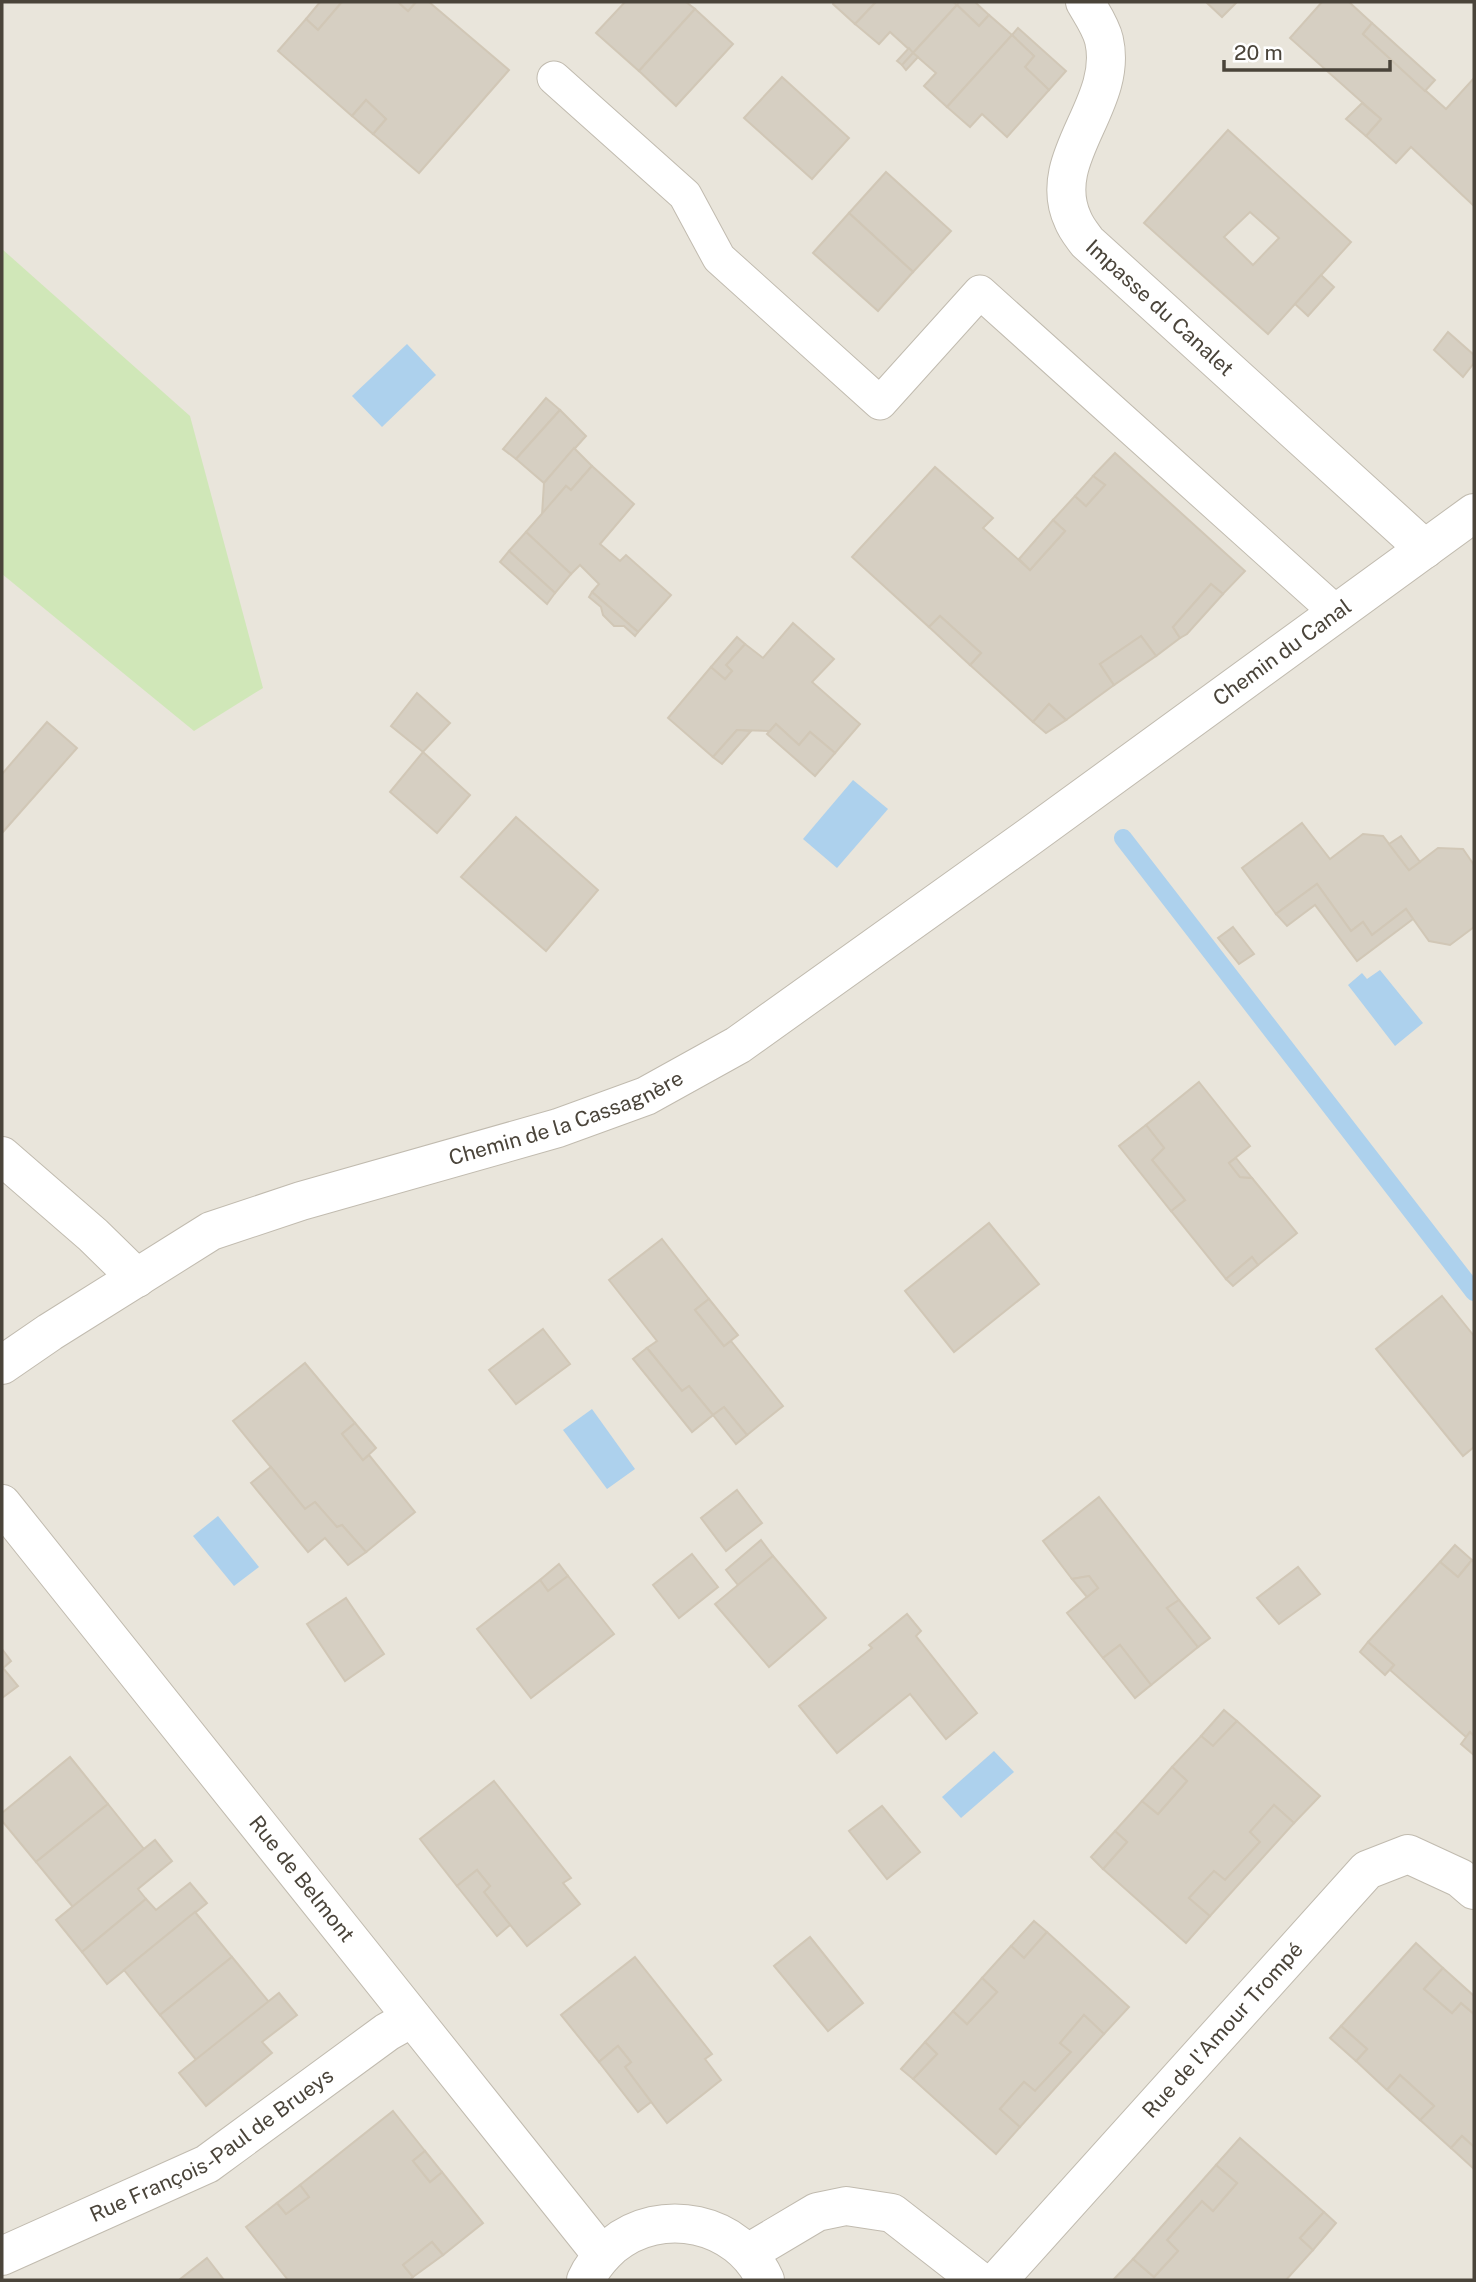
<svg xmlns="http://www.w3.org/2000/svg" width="1476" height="2282" viewBox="0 0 1476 2282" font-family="'Public Sans',sans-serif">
<rect width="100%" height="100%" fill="#f5f3ec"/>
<!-- residential -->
<rect fill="#e9e5db" x="2" y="2" width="1472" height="2278"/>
<!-- green -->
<path fill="#d0e7b8" d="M2,249L190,416L263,688L194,731L2,574Z"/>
<!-- water -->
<g fill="#add1ed">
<path d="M407,344L436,375L382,427L352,396Z"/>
<path d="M853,780L888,809L837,868L803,839Z"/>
<path d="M1380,970L1423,1023L1395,1046L1348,985L1362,973L1367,979Z"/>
<path d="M592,1409L635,1469L607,1489L563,1430Z"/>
<path d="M218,1516L259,1567L234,1586L193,1536Z"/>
<path d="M994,1751L1014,1772L961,1818L942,1797Z"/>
</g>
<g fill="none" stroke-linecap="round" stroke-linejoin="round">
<!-- stream -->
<path stroke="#add1ed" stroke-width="18" d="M1123,838L1474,1292"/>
</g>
<!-- building -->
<g fill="#d6cfc2" stroke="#d1c7b6" stroke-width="2" fill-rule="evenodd">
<path d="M320,2H342L318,30L306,19Z"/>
<path d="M342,2H398L408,11L416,2H429L509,70L419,173L373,134L386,119L366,100L352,116L278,51L306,19L318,30Z"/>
<path d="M398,2H416L408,11Z"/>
<path d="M625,2H686L695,9L639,71L596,33Z"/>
<path d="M834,2H876L855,24L833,4Z"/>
<path d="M876,2H953L957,5L913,53L890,32L879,44L855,24Z"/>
<path d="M959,2H975L989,15L979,26L957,5Z"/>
<path d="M1206,2H1237L1222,17Z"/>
<path d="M1322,2H1349L1372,23L1363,34L1446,109L1474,78V206L1411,147L1396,163L1366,136L1381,119L1290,38Z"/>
<path d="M957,5L979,26L989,15L1012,35L947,107L924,86L936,73L913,53Z"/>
<path d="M695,9L733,44L676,106L639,71Z"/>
<path d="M1372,23L1435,80L1425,91L1363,34Z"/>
<path d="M1018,28L1066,71L1049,90L1025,67L1034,56L1012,35Z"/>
<path d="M1012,35L1034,56L1025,67L1049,90L1007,137L982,114L970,127L947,107Z"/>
<path d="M909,48L913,53L902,65L897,61Z"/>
<path d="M913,53L918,57L906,70L902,65Z"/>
<path d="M782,77L849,138L812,179L744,118Z"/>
<path d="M366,100L386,119L373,134L352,116Z"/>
<path d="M1362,103L1381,119L1366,136L1346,119Z"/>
<path d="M1228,130L1351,242L1268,334L1144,223ZM1250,212L1279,238L1253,265L1224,237Z"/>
<path d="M886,172L951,231L913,272L849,213Z"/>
<path d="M849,213L913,272L878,311L813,253Z"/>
<path d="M1321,275L1334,287L1308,316L1295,304Z"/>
<path d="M1448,332L1474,355V363L1463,377L1434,350Z"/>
<path d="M546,398L560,410L516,459L503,449Z"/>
<path d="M560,410L586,436L544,483L516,459Z"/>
<path d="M574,448L592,466L571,490L566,486L542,515L544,483Z"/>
<path d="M1115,453L1245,571L1223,594L1211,584L1173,627L1180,638L1156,656L1141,636L1100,664L1114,685L1066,720L1049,704L1033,722L970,665L981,653L940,616L929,627L852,557L935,467L993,518L983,528L1030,570L1065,531L1053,520L1075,496L1086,506L1105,485L1093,476Z"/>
<path d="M592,466L634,504L600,544L620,561L626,555L671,595L638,632L592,592L599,584L580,565L571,574L526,532L566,486L571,490Z"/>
<path d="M1093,476L1105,485L1086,506L1075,496Z"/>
<path d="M1053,520L1065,531L1030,570L1019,559Z"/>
<path d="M526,532L571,574L555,593L509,551Z"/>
<path d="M509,551L555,593L547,604L500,562Z"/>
<path d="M1211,584L1223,594L1187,634L1180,638L1173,627Z"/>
<path d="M592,592L638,632L635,636L624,626H614L603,615L601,607L589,597Z"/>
<path d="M940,616L981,653L970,665L929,627Z"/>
<path d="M793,623L834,659L812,682L860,724L835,753L810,732L799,745L776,724L770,731L737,730L713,757L668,718L711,667L725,679L732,671L726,665L745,644L763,658Z"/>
<path d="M1141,636L1156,656L1114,685L1100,664Z"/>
<path d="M737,637L745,644L726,665L732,671L725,679L711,667Z"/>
<path d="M417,693L450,723L423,752L391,726Z"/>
<path d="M1049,704L1066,720L1046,733L1033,722Z"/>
<path d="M47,722L77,748L2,833V774Z"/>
<path d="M776,724L799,745L810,732L835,753L815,776L767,734Z"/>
<path d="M737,730L751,731L722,764L713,757Z"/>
<path d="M423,752L470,795L437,833L390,792Z"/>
<path d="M516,817L598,890L546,951L461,877Z"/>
<path d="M1302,823L1330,859L1363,834L1383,836L1409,870L1438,848L1463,849L1474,865V927L1450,945L1429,941L1406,909L1372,935L1363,922L1351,931L1317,884L1276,914L1242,868Z"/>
<path d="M1401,836L1420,862L1409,870L1389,844Z"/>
<path d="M1317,884L1351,931L1363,922L1372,935L1406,909L1413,919L1357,961L1315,905L1287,926L1276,914Z"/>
<path d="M1233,927L1254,954L1239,964L1218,938Z"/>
<path d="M1199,1082L1250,1146L1229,1163L1240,1177L1252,1178L1297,1233L1258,1265L1252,1257L1226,1279L1171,1211L1185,1200L1152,1160L1164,1148L1146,1125Z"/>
<path d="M1146,1125L1164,1148L1152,1160L1185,1200L1171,1211L1119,1146Z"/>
<path d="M1236,1158L1252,1178L1240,1177L1229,1163Z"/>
<path d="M989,1223L1039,1284L954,1352L905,1291Z"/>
<path d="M662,1239L709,1299L695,1310L724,1346L731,1341L783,1406L747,1435L724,1407L713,1415L689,1386L682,1391L647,1348L657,1341L609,1280Z"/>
<path d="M1252,1257L1258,1265L1233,1286L1226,1279Z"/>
<path d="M1442,1296L1474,1336V1447L1463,1456L1376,1349Z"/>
<path d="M709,1299L738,1335L724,1346L695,1310Z"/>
<path d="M543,1329L570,1364L516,1404L489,1370Z"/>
<path d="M647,1348L682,1391L689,1386L713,1415L692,1432L633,1359Z"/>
<path d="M305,1363L355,1423L342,1434L363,1460L369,1455L415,1512L366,1552L342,1525L337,1527L315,1502L305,1509L233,1421Z"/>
<path d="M724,1407L747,1435L736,1444L713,1415Z"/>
<path d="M355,1423L376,1448L363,1460L342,1434Z"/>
<path d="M271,1467L305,1509L315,1502L337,1527L342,1525L366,1552L348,1565L325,1538L308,1552L251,1483Z"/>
<path d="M737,1490L762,1523L726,1551L701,1518Z"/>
<path d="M1099,1497L1179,1600L1167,1608L1198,1647L1151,1685L1120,1645L1103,1658L1067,1613L1098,1588L1089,1576L1072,1579L1043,1541Z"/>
<path d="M761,1540L773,1556L738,1585L726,1570Z"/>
<path d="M1455,1545L1472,1560L1458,1577L1440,1562Z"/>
<path d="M692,1554L718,1587L679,1618L653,1585Z"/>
<path d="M773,1556L826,1618L769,1667L715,1604Z"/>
<path d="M1472,1560L1474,1562V1736L1470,1732L1466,1737L1390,1670L1394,1665L1368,1642L1440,1562L1458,1577Z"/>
<path d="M559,1564L568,1576L548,1591L540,1580Z"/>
<path d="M1298,1567L1320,1594L1279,1624L1257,1598Z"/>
<path d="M568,1576L614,1634L531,1698L477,1629L540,1580L548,1591Z"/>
<path d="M1089,1576L1098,1588L1087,1597L1072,1579Z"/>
<path d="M346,1598L384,1654L345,1681L307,1624Z"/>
<path d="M1179,1600L1210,1638L1198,1647L1167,1608Z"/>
<path d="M907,1614L921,1631L916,1636L977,1713L946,1739L910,1694L837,1753L799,1706L872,1648L869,1645Z"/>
<path d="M1368,1642L1394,1665L1385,1675L1360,1652Z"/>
<path d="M1120,1645L1151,1685L1135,1698L1103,1658Z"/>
<path d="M2,1649L11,1661L2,1669Z"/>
<path d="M3,1668L18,1686L2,1698V1669Z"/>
<path d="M1224,1710L1237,1721L1213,1746L1201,1736Z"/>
<path d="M1237,1721L1320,1796L1294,1823L1274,1805L1250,1832L1260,1842L1225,1880L1214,1871L1189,1898L1210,1916L1186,1943L1103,1869L1127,1842L1115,1831L1142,1801L1158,1814L1187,1781L1172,1767L1201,1736L1213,1746Z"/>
<path d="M1470,1732L1474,1736V1755L1461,1744Z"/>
<path d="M70,1757L108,1804L36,1862L2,1821V1813Z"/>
<path d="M1172,1767L1187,1781L1158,1814L1142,1801Z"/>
<path d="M494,1781L571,1878L563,1883L580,1904L527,1946L484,1892L490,1886L477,1870L457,1886L420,1839Z"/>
<path d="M108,1804L144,1849L73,1907L36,1862Z"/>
<path d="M1274,1805L1294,1823L1210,1916L1189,1898L1214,1871L1225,1880L1260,1842L1250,1832Z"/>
<path d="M882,1806L920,1852L887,1879L849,1831Z"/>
<path d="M1115,1831L1127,1842L1103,1869L1091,1857Z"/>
<path d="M155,1840L172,1861L138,1889L146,1899L82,1952L56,1920Z"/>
<path d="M477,1870L490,1886L484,1892L510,1925L497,1936L457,1886Z"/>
<path d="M190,1883L207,1903L107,1984L82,1952L146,1899L156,1910Z"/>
<path d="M195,1912L232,1957L160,2015L124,1970Z"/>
<path d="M1034,1921L1047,1932L1024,1958L1011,1946Z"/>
<path d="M1047,1932L1129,2007L1104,2034L1084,2015L1060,2043L1071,2052L1035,2091L1024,2082L1000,2109L1020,2127L996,2154L913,2079L937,2054L925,2042L953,2011L967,2024L997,1992L982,1978L1011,1946L1024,1958Z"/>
<path d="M810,1937L863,2003L828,2031L774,1966Z"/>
<path d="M1416,1943L1443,1968L1424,1989L1452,2013L1461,2003L1474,2014V2147L1462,2136L1451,2148L1420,2120L1434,2106L1400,2075L1387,2090L1356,2061L1367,2049L1341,2026Z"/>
<path d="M232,1957L269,2002L197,2061L160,2015Z"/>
<path d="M635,1957L712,2054L705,2059L721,2080L667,2123L625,2067L631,2062L618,2046L599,2062L561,2015Z"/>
<path d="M1443,1968L1474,1996V2014L1461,2003L1452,2013L1424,1989Z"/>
<path d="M982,1978L997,1992L967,2024L953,2011Z"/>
<path d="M279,1993L297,2015L262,2042L272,2053L206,2106L179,2073Z"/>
<path d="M1084,2015L1104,2034L1020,2127L1000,2109L1024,2082L1035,2091L1071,2052L1060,2043Z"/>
<path d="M1341,2026L1367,2049L1356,2061L1330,2038Z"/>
<path d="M925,2042L937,2054L913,2079L901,2069Z"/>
<path d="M618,2046L631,2062L625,2067L651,2102L638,2112L599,2062Z"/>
<path d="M1400,2075L1434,2106L1420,2120L1387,2090Z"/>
<path d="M393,2111L425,2151L413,2161L430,2182L442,2172L483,2223L443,2255L432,2242L403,2265L413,2277L410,2280H288L246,2227L277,2203L286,2214L309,2197L300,2185Z"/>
<path d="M1462,2136L1474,2147V2169L1451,2148Z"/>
<path d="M1240,2138L1324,2212L1300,2238L1313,2250L1286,2280H1113L1133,2259L1154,2277L1178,2251L1167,2240L1202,2201L1213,2211L1237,2183L1216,2165Z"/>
<path d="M425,2151L442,2172L430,2182L413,2161Z"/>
<path d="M1216,2165L1237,2183L1213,2211L1202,2201L1167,2240L1178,2251L1154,2277L1133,2259Z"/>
<path d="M300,2185L309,2197L286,2214L277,2203Z"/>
<path d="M1324,2212L1336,2223L1313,2250L1300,2238Z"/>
<path d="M432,2242L443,2255L413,2277L403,2265Z"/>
<path d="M207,2258L224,2280H179Z"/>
</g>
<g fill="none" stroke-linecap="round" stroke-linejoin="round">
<!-- service casing -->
<g stroke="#c1bbaf" stroke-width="35">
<path id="service" d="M554,78L685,195L719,258L880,403L980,292L1337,613"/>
</g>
<!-- minor casing -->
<g stroke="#c1bbaf" stroke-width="40">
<g id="minor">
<path id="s1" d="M1085,2C1092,14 1101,27 1104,40C1119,105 1044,158 1073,220C1076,228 1082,235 1087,242L1425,549"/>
<path d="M2,1156L93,1235L137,1278"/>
<path id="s2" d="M2,1365L50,1332L211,1231L301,1201L558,1128L646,1096L738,1045L1029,837L1474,513"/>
<path id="s3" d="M2,1504L602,2255"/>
<path d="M748,2253L817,2212L846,2206L892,2213L978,2280"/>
<path id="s4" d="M2,2256L207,2164L387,2032L412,2018"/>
<path d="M586,2280C592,2266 601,2256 612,2246C661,2205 739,2222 765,2280"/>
<path id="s5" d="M998,2280L1367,1870L1408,1854L1460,1878L1474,1890"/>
</g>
</g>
<!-- service -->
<use href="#service" stroke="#fff" stroke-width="33"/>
<!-- minor -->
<use href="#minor" stroke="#fff" stroke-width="38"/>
</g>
<g text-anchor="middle" stroke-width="7" stroke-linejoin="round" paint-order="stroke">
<!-- street labels -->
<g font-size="21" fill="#4a443a" stroke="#fff">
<text dy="7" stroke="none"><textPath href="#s1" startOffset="355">Impasse du Canalet</textPath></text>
<text dy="7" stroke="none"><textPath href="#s2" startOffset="1480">Chemin du Canal</textPath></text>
<text dy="7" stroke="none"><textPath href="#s2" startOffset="621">Chemin de la Cassagnère</textPath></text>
<text dy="7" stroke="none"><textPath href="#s3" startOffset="480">Rue de Belmont</textPath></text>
<text dy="7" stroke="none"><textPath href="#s5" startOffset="336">Rue de l'Amour Trompé</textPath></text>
<text dy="7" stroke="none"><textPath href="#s4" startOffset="238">Rue François-Paul de Brueys</textPath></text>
</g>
</g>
<!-- border -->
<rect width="1476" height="2282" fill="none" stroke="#4a443a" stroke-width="7"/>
<!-- scale -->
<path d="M1224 60v10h166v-10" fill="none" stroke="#4a443a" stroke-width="3.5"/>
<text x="1234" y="60" font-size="21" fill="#4a443a" stroke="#ffffff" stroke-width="5" paint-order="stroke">20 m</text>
</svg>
